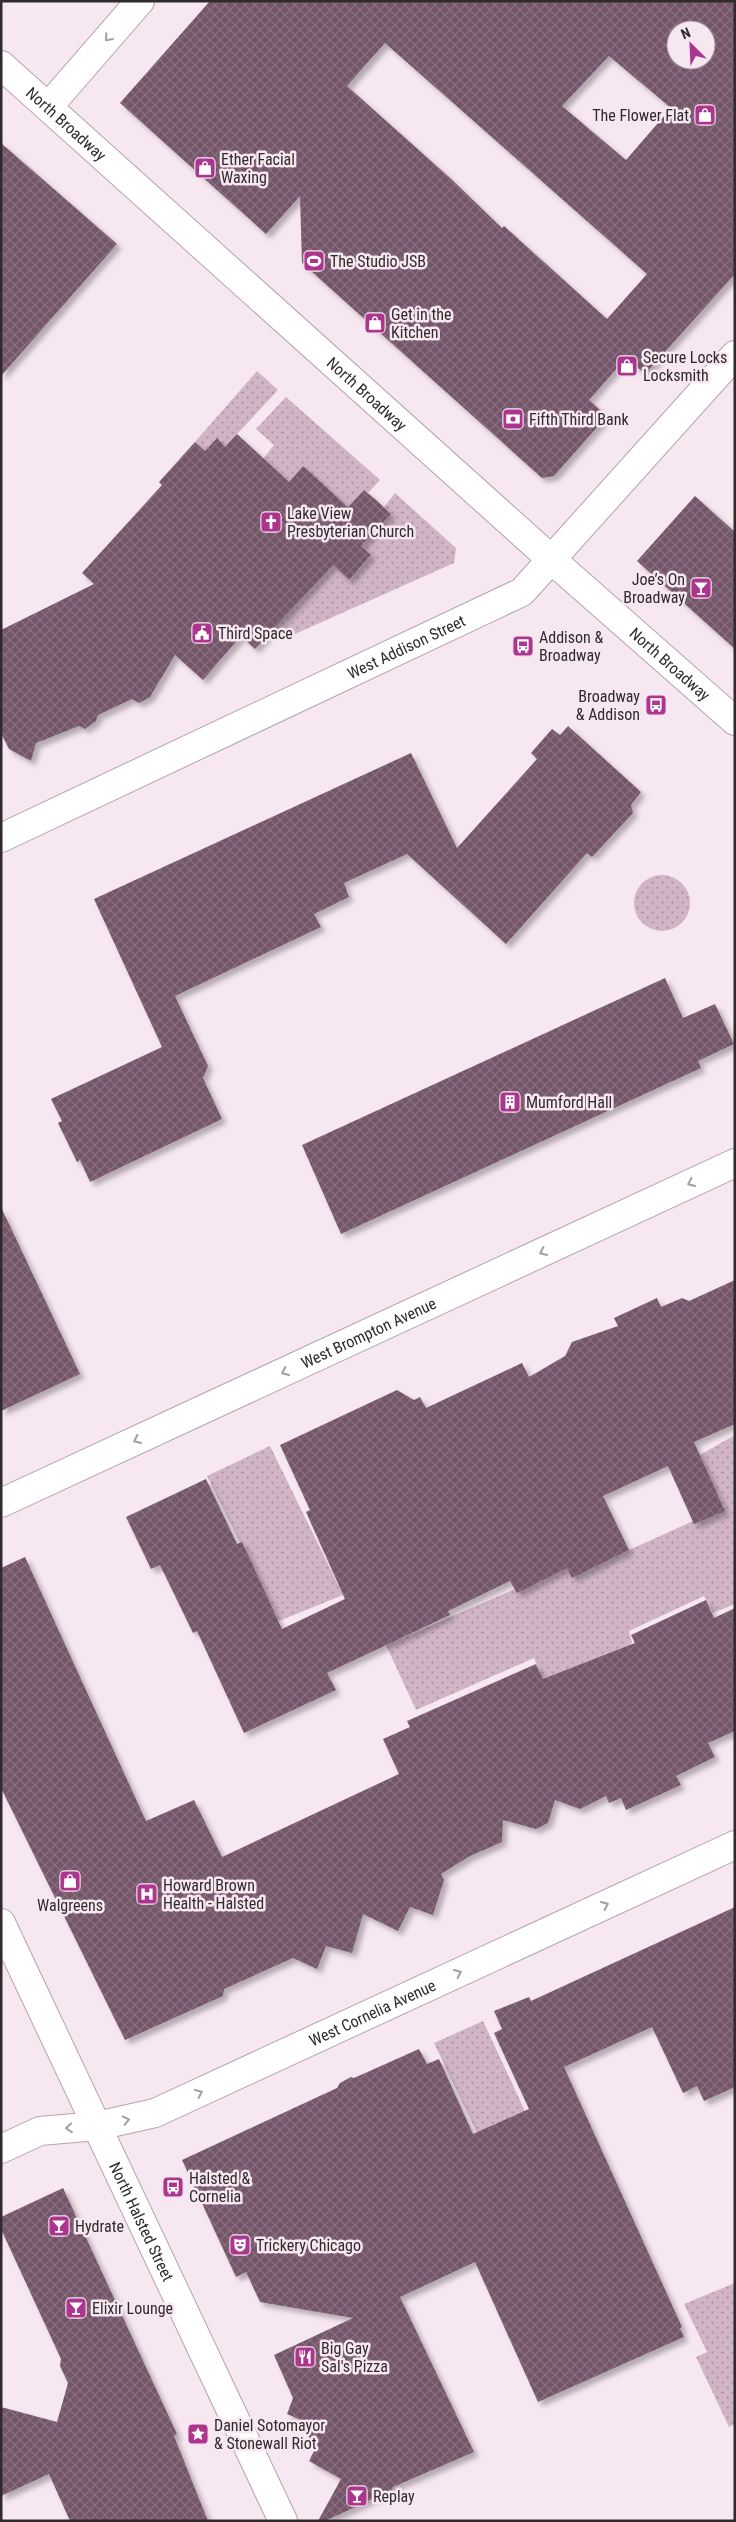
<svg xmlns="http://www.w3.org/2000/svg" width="736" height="2522" viewBox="0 0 736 2522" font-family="'Roboto Condensed',sans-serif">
<defs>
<pattern id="grass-dots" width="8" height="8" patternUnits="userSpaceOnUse" patternTransform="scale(1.25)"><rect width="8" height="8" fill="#d1b4c6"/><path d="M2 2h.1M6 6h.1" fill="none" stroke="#aa93a1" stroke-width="1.8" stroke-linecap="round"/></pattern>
<pattern id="building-cross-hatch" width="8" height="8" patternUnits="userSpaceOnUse" patternTransform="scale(1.25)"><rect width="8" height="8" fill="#745569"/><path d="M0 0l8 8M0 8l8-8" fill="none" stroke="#87707f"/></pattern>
<filter id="shadow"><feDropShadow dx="4.5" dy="4.5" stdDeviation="2.5" flood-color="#0004"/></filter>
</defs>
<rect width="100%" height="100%" fill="#f7e7f1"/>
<!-- grass -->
<g fill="url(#grass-dots)">
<path d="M257,371L278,390L225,447L216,439L205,451L195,442Z"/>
<path d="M286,397L380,480L368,493L364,490L348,507L303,467L278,494L263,459L274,445L256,429Z"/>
<path d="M395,493L456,548L454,563L286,638L275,627L333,565L349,580L371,556L361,546L391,514L384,507Z"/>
<circle cx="662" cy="903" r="28"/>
<path d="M735,1435V1604L713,1613L704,1596L629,1631L632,1643L620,1652L546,1686L534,1658L416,1710L386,1645L568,1566L574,1575L724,1507L698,1456Z"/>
<path d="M270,1446L343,1595L279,1621L207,1476Z"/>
<path d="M483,2021L605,2282L559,2304L434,2043Z"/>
<path d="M735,2283V2424L729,2427L696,2357L707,2352L684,2304Z"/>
</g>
<!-- building -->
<g fill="url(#building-cross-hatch)" fill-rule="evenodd" filter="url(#shadow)">
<path d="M210,1H735V274L645,374L626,358L589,400L607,416L554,476L542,478L302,263L300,196L266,234L120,103ZM676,30H706V60H676ZM385,43L647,274L607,319L504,226L502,228L449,177L347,86ZM609,56L671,108L626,160L562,106Z"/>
<path d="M1,143L117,244L1,376Z"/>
<path d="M237,434L289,482L303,466L348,507L364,490L376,500L391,514L361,546L371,555L349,580L333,565L255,649L241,636L203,680L175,655L150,697L139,703L132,699L98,715L96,721L85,729L79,726L36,743L31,761L9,749L1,733V630L94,584L82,573L162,485L159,482L195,442L205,451L217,438L225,447Z"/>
<path d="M695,496L735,532V649L637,561Z"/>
<path d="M568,726L641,792L631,805L633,813L592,857L587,853L506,944L407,854L344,883L349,897L314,914L321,927L175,996L208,1066L203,1078L222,1119L90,1182L80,1160L77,1162L58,1123L62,1121L51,1099L162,1047L94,899L411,753L457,848L537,759L531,753L552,729L560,735Z"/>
<path d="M665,978L683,1018L715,1004L734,1044L698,1061L701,1068L341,1234L302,1145Z"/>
<path d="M1,1207L80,1374L1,1411Z"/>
<path d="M735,1280V1424L694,1442L725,1511L694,1524L668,1466L603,1496L629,1550L572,1578L567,1568L517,1593L510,1581L448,1611L450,1615L327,1673L336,1690L244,1733L197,1631L193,1633L160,1565L151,1569L126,1517L206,1479L237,1544L242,1542L282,1629L345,1599L306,1512L310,1510L280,1445L397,1390L414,1400L420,1397L426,1408L522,1363L529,1377L565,1356L572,1342L618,1326L614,1318L657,1298L661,1307L682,1298L689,1301Z"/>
<path d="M25,1557L146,1821L194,1800L222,1857L399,1774L383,1739L410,1727L407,1721L536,1664L543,1679L635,1643L631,1635L706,1600L714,1618L735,1608V1731L708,1743L715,1757L676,1776L681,1785L626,1810L621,1798L609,1803L606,1796L580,1809L555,1800L548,1823L536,1829L503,1820L502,1842L470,1856L441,1874L444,1880L433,1915L410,1907L398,1931L363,1914L352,1953L326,1946L317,1969L293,1958L224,1989L223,1996L125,2040L1,1788V1568Z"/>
<path d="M735,1907V2087L704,2101L697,2086L683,2093L652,2027L564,2067L682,2327L680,2328L684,2337L538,2402L475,2262L400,2297L474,2452L393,2487L392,2490L325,2521H318L341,2479L309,2461L315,2449L301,2420L287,2414L293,2398L274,2355L353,2318L260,2302L246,2272L236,2277L182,2160L337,2088L340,2083L351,2077L354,2078L419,2049L427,2064L439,2059L473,2134L529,2109L494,2033L502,2029L494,2011L529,1997L531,2001Z"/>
<path d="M63,2188L177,2434L174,2436L208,2521H70L49,2474L1,2496V2407L57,2422L68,2383L60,2366L61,2359L1,2229V2217Z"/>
</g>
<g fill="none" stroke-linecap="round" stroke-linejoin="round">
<!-- minor casing -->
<g stroke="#b3a4ad" stroke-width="30">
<g id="minor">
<path d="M48,107L140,1"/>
<path id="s1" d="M1,838L522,592L735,355"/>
<path id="s2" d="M1,1503L735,1163"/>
<path id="s3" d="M1,2149L40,2131L97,2126L155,2113L735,1845"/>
</g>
</g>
<!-- major casing -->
<g stroke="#b3a4ad" stroke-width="30">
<g id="major">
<path id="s4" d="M1,65L552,560L735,721"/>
<path id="s5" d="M1,1923L283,2521"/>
</g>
</g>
<!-- minor -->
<use href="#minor" stroke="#fff" stroke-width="28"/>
<!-- major -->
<use href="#major" stroke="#fff" stroke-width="28"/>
</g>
<!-- one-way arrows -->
<defs><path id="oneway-chevron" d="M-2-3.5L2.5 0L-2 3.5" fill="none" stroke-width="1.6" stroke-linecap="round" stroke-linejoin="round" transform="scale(1.25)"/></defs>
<g stroke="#a29fa0">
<use href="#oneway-chevron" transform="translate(108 38) rotate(131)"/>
<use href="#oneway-chevron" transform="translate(691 1183) rotate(155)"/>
<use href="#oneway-chevron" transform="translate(543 1252) rotate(155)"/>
<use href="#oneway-chevron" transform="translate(285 1372) rotate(155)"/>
<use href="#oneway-chevron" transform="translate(137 1440) rotate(155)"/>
<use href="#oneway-chevron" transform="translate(605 1905) rotate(-25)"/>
<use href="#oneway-chevron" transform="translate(458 1973) rotate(-25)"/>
<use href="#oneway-chevron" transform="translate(199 2093) rotate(-25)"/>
<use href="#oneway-chevron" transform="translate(126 2120) rotate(-13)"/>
<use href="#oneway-chevron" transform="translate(69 2128) rotate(175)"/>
</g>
<!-- icons -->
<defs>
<g id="shop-square" transform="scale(1.125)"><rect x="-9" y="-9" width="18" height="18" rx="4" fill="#ac368e" stroke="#f7e7f1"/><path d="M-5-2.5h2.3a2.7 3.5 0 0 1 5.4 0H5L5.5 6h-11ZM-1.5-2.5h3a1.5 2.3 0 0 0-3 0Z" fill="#fff"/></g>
<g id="stadium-square" transform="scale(1.125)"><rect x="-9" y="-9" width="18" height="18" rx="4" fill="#ac368e" stroke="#f7e7f1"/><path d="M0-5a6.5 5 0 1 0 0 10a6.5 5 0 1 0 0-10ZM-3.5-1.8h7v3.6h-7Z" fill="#fff"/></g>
<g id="bank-square" transform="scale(1.125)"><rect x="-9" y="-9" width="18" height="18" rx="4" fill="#ac368e" stroke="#f7e7f1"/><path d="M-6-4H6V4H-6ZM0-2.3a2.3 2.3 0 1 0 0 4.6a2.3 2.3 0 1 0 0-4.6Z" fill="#fff"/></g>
<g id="church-square" transform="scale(1.125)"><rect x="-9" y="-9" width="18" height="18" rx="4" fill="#ac368e" stroke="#f7e7f1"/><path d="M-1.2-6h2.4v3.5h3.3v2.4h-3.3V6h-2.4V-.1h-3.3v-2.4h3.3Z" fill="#fff"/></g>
<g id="bar-square" transform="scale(1.125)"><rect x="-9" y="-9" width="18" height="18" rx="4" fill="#ac368e" stroke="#f7e7f1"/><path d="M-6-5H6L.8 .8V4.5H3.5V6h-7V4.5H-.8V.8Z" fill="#fff"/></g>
<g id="civic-square" transform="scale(1.125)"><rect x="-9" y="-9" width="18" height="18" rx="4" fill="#ac368e" stroke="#f7e7f1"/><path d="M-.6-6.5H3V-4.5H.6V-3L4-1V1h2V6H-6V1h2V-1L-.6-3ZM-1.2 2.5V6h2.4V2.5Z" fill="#fff"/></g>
<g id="bus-square" transform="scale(1.125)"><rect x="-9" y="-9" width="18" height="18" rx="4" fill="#ac368e" stroke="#f7e7f1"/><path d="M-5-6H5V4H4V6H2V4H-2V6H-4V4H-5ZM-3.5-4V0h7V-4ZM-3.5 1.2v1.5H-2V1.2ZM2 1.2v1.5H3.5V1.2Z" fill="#fff"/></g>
<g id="building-square" transform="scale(1.125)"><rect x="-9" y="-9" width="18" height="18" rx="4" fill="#ac368e" stroke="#f7e7f1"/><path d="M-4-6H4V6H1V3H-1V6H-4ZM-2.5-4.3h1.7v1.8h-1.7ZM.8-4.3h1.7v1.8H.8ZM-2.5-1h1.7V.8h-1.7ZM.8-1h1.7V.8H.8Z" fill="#fff"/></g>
<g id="hospital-square" transform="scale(1.125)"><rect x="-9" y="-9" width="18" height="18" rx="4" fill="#ac368e" stroke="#f7e7f1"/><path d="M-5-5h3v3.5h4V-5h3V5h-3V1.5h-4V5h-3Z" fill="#fff"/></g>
<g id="theatre-square" transform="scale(1.125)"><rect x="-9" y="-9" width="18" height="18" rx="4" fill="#ac368e" stroke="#f7e7f1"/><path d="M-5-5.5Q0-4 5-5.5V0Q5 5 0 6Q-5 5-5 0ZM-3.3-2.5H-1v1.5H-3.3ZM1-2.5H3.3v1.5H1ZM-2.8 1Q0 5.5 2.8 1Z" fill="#fff"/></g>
<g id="restaurant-square" transform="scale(1.125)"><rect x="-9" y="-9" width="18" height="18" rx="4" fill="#ac368e" stroke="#f7e7f1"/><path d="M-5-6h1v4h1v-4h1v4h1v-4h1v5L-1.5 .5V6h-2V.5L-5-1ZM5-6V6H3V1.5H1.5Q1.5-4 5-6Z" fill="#fff"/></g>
<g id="sight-square" transform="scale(1.125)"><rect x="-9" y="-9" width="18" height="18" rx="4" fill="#ac368e" stroke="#f7e7f1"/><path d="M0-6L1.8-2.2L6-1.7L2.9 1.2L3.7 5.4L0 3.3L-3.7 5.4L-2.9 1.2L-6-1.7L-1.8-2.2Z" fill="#fff"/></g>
</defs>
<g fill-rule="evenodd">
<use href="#shop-square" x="705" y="115"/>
<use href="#shop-square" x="205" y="168"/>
<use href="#stadium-square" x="314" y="261"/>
<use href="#shop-square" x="375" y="323"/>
<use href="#shop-square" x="627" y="366"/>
<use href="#bank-square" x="513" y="419"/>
<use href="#church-square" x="271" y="522"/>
<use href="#bar-square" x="701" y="588"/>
<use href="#civic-square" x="202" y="633"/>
<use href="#bus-square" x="523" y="646"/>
<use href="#bus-square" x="656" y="705"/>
<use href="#building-square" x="510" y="1102"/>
<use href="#shop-square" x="70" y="1881"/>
<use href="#hospital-square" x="147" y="1894"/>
<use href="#bus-square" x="173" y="2187"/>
<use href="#bar-square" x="59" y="2226"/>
<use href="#theatre-square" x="240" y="2245"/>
<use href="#bar-square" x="76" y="2308"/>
<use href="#restaurant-square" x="305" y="2357"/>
<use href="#sight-square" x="198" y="2434"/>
<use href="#bar-square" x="357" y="2496"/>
</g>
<g text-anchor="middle" stroke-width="5" stroke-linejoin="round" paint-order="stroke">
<!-- poi labels -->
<g font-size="16" fill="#302a2d" stroke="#f7e7f1" text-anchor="start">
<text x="689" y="121" text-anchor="end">The Flower Flat</text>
<text x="221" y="165">Ether Facial<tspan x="221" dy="18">Waxing</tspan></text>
<text x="330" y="267">The Studio JSB</text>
<text x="391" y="320">Get in the<tspan x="391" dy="18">Kitchen</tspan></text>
<text x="643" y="363">Secure Locks<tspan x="643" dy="18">Locksmith</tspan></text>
<text x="529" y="425">Fifth Third Bank</text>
<text x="287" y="519">Lake View<tspan x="287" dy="18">Presbyterian Church</tspan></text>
<text x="685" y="585" text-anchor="end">Joe’s On<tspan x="685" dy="18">Broadway</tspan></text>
<text x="218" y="639">Third Space</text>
<text x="539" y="643">Addison &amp;<tspan x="539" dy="18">Broadway</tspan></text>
<text x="640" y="702" text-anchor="end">Broadway<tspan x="640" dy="18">&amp; Addison</tspan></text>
<text x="526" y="1108">Mumford Hall</text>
<text x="163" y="1891">Howard Brown<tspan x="163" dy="18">Health - Halsted</tspan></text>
<text x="70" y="1911" text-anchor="middle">Walgreens</text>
<text x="189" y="2184">Halsted &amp;<tspan x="189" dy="18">Cornelia</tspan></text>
<text x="75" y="2232">Hydrate</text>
<text x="256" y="2251">Trickery Chicago</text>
<text x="92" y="2314">Elixir Lounge</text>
<text x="321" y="2354">Big Gay<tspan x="321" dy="18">Sal's Pizza</tspan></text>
<text x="214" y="2431">Daniel Sotomayor<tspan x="214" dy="18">&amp; Stonewall Riot</tspan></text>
<text x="373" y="2502">Replay</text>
</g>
<!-- street labels -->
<g font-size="16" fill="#302a2d" stroke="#f7e7f1">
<text dy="6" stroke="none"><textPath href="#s4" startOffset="88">North Broadway</textPath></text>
<text dy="6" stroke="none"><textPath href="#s4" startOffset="492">North Broadway</textPath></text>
<text dy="6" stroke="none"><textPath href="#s1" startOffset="448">West Addison Street</textPath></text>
<text dy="6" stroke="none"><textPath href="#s4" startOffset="898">North Broadway</textPath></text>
<text dy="6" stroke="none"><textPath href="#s2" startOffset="405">West Brompton Avenue</textPath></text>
<text dy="6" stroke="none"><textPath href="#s3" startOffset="399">West Cornelia Avenue</textPath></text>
<text dy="6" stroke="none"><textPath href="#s5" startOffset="330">North Halsted Street</textPath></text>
</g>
</g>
<!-- border -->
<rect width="736" height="2522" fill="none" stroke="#302a2d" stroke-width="5"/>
<!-- north arrow -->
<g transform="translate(691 45) rotate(336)"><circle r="24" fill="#f7e7f1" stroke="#a79ba3"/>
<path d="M0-4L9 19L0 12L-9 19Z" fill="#ac368e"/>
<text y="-8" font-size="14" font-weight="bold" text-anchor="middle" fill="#302a2d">N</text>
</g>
</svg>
